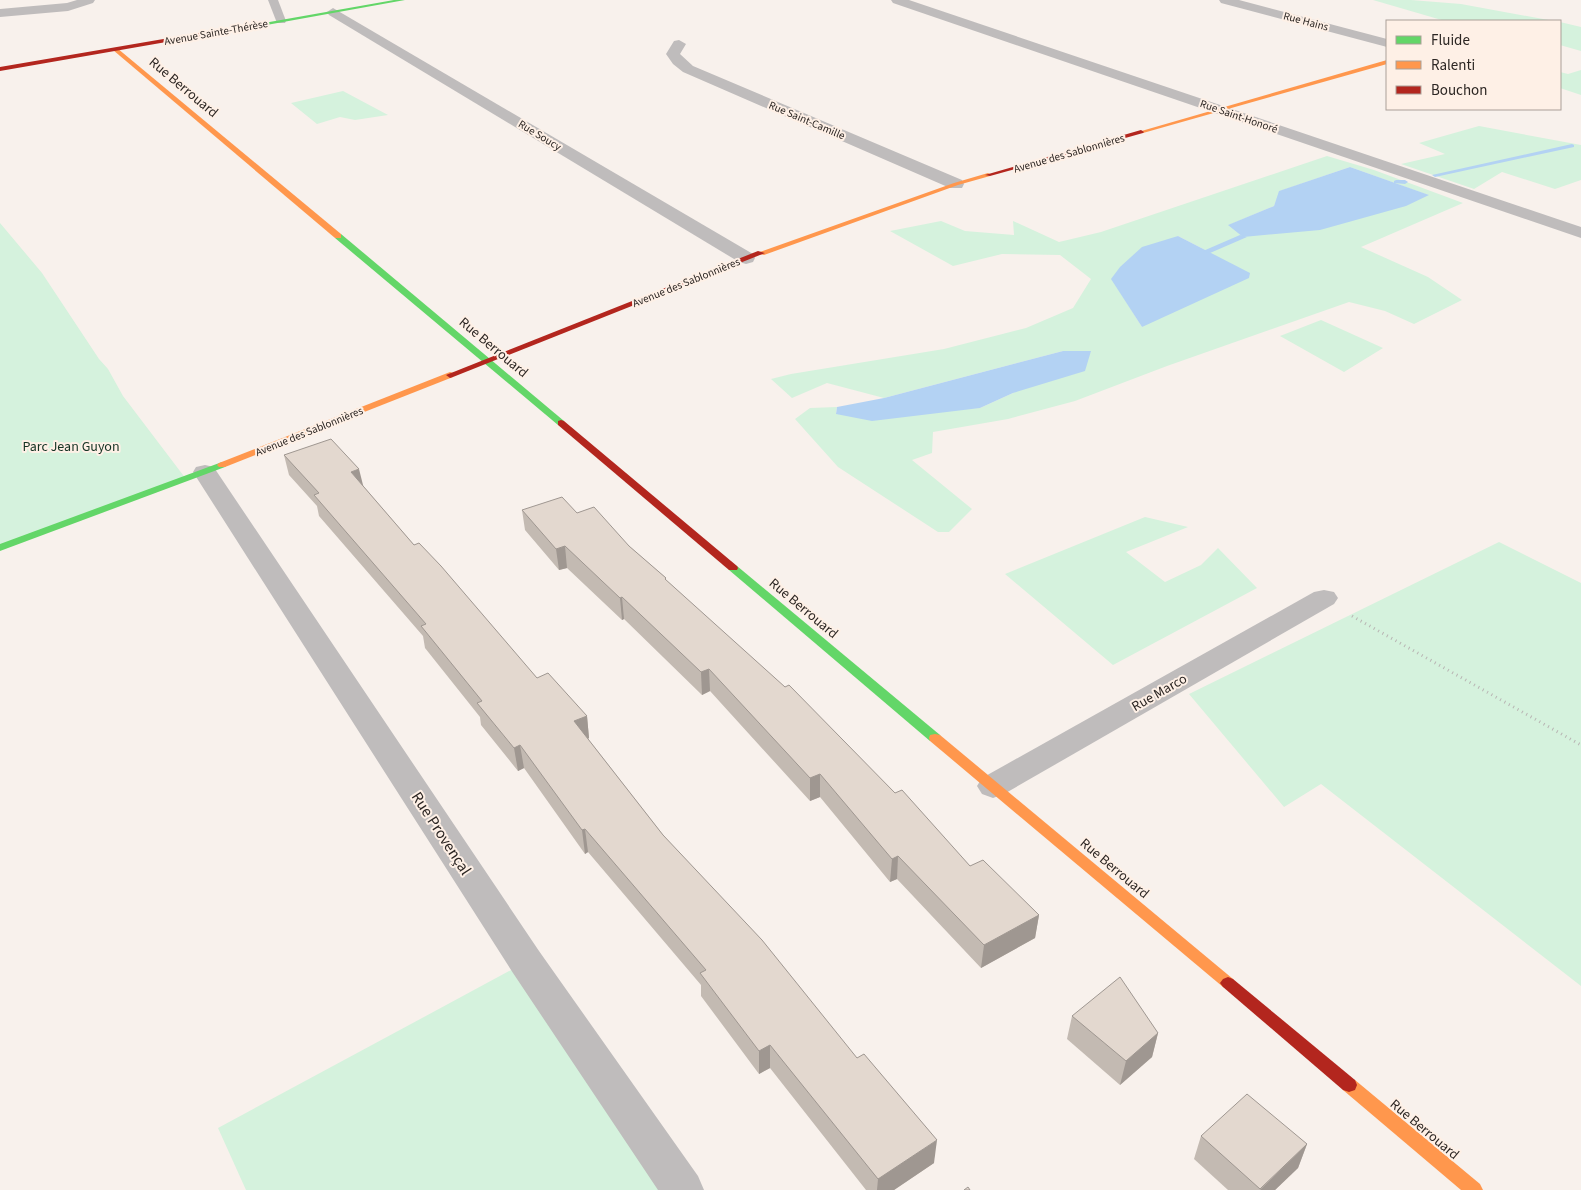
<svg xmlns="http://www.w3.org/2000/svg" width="1581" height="1190" viewBox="0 0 1581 1190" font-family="'Source Sans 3',sans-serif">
<rect width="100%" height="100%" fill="#f8f1ec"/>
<!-- green -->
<g fill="#d5f2dd" fill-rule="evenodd">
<path d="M1373,0H1411L1461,4L1554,21H1445Z"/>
<path d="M1560,22L1581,27V51L1560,45Z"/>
<path d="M1581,70V95L1560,88V72L1568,74Z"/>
<path d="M343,91L388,115L355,120L340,117L317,124L291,103Z"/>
<path d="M1479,126L1581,145V180L1555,189L1502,172L1474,189L1401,164L1445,154L1419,143Z"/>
<path d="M1327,156L1374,170L1463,203L1361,247L1428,277L1462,300L1414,324L1385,311L1349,302L1167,366L1075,401L1008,419L933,432L932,453L912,460L972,509L949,532H938L838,467L795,419L810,408L837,407L836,413L980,408L1013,393L1091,352L1063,351L884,398L827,383L792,398L771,379L791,374L944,349L1026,328L1073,308L1091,279L1060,255L1002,254L953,266L890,231L941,221L965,231L1014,235L1013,221L1059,242L1101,232ZM1350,167L1428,195L1229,225L1274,206L1280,191ZM1178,236L1207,251L1142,327L1112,279Z"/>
<path d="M0,223L42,273L99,359L108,369L123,396L186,479L0,548Z"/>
<path d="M1321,320L1383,348L1344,372L1280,336Z"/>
<path d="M1145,517L1188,527L1126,552L1165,582L1201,565L1218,548L1257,588L1113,665L1005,574Z"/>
<path d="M1499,542L1581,583V986L1321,784L1284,807L1189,694Z"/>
<path d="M526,962L683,1190H246L218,1128Z"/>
</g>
<!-- water -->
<g fill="#b3d2f3">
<path d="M1350,167L1429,195L1406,206L1320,230L1243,237L1228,225L1274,206L1279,191Z"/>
<path d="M1178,236L1250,273L1249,278L1142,327L1111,279L1120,267L1142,247Z"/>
<path d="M1063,351H1091L1085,371L1013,393L980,408L872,421L836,414L837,407L884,398Z"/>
</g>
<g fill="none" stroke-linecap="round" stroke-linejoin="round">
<!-- stream -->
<g fill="#b3d2f3" fill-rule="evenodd">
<path d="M1572,144L1574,145V147L1435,177L1432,175Z"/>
<path d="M1396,180H1405L1408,182L1405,184L1394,183V181Z"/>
<path d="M1240,235L1247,237L1210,253L1203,251Z"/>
</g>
<!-- path -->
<path stroke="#b8b5b3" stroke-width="3" stroke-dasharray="1 4" stroke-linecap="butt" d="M1352,616L1581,745"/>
<!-- lane -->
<path fill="#bfbcbc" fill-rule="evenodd" d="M268,0H278L286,21L285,23H277Z"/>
<!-- street -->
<g fill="#bfbcbc" fill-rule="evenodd">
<path d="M77,0H95L93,3L68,11L0,17V9L67,3Z"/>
<path d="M891,0H909L1581,227V238L893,3Z"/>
<path d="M1219,0H1239L1387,39V47L1221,3Z"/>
<path d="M333,8L753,254L755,258L753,262L746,264L739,262L329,15L327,12Z"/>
<path d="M679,40L686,44L680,54L693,66L962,180L964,184L962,188H950L683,72L673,64L666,54L674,41Z"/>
<path d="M205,465L214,467L217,472L539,951L698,1176L704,1190H658L513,973L193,472L196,467Z"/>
<path d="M1324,590L1334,592L1338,598L1334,604L1004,794L993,798L982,794L977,786L982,778L1314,592Z"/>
</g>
<!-- fast -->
<g fill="#63d668" fill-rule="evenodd">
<path d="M394,0H405L216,34L213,32Z"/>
<path d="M335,234H341L564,421V425H558L335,238Z"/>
<path d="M222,462L227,465L225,467L0,551V544Z"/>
<path d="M733,565L737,566L940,735L941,738L940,741H930L729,570L728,568L729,566Z"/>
</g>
<!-- slow -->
<g fill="#ff974d" fill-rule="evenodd">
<path d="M113,48H117L341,234V238H335L113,50Z"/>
<path d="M1387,60V64L1143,133L1138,132Z"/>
<path d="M988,173L990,174V176L958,185L764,255L757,253L954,183Z"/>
<path d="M450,372L453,373V377L225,467H219L217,465L219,463Z"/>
<path d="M935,734L940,735L1233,979L1236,983L1233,987L1228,989L1223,987L930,741L929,738L930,735Z"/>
<path d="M1349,1078L1355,1080L1480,1184L1483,1190H1461L1343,1090L1341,1085L1343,1080Z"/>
</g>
<!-- jam -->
<g fill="#b3261e" fill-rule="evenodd">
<path d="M216,30L218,33L0,71V67Z"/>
<path d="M1141,130L1144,132L1143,133L990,176L985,175Z"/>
<path d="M758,251L765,253L453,377L450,378L446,375Z"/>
<path d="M561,420L564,421L737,566L738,568L737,570H729L558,425V421Z"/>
<path d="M1228,977L1233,979L1355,1080L1357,1085L1355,1090L1349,1092L1343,1090L1223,987L1220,983L1223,979Z"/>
</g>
</g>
<!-- wall -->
<g fill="#c3bab2">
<path d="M284,455L363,486L414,545L537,678L587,716L589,738L588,739L663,835L934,1163L894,1190H866L770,1068L759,1074L701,996V985L588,852L585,854L524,768L518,771L481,725L480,717L425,648L423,636L319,516L317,506L289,475Z"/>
<path d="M522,510L577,513L629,546L666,578V580L895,793L970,866L1039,915L1035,938L981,968L897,879L890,882L820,797L810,801L710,691L702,695L624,619L622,620L567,568L559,570L525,530Z"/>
<path d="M1072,1016L1158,1033L1152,1057L1120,1085L1067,1039Z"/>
<path d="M1201,1136L1307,1144L1298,1168L1275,1190H1228L1194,1159Z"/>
</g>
<!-- shaded-wall -->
<g fill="#9f9791">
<path d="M359,469L364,489L351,472Z"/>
<path d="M565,546L567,568L559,570L556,549Z"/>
<path d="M622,597L624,619L622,620L620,598Z"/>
<path d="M709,669L710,691L702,695L701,672Z"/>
<path d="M587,716L589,738L577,744L574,721Z"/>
<path d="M520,745L524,768L518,771L514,748Z"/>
<path d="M820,774V797L810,801V778Z"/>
<path d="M585,829L588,852L585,854L582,830Z"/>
<path d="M898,856L897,879L890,882L892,859Z"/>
<path d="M1039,915L1035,938L981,968L984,945Z"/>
<path d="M1158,1033L1152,1057L1120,1085L1126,1061Z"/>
<path d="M770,1045V1068L759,1074V1051Z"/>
<path d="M937,1140L934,1163L894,1190H877L878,1179Z"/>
<path d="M1307,1144L1298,1168L1275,1190H1260Z"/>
</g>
<!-- building -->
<g fill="#e3d8cf" stroke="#9f9791">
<path d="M331,439L359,469L351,472L414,545L419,543L441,566L537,678L548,673L587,716L574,721L663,835L762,940L857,1058L864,1054L937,1140L878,1179L770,1045L759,1051L700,973L706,970L585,829L582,830L520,745L514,748L477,703L482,701L421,626L426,624L314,495L319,493L284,455Z"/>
<path d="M562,497L577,513L594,507L629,546L666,578L665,579L785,687L789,685L895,793L902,790L970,866L983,860L1039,915L984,945L898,856L892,859L820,774L810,778L709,669L701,672L622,597L620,598L565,546L556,549L522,510Z"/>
<path d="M1120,977L1158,1033L1126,1061L1072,1016Z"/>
<path d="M1247,1094L1307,1144L1260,1189L1201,1136Z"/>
<path d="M968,1187L970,1190H964Z"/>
</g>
<g text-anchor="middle" stroke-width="4" stroke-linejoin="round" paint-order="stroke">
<!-- far-street labels -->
<g font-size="11" fill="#2c2623" stroke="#fef0e6">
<text transform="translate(1306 21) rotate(15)" y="4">Rue Hains</text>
<text transform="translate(216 32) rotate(-10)" y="4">Avenue Sainte-Thérèse</text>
<text transform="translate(1239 116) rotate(19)" y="4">Rue Saint-Honoré</text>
<text transform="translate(807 120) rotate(23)" y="4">Rue Saint-Camille</text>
<text transform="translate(540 135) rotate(31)" y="4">Rue Soucy</text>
<text transform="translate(1069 153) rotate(-16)" y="4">Avenue des Sablonnières</text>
<text transform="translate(686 282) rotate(-22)" y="4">Avenue des Sablonnières</text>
<text transform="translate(309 431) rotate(-22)" y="4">Avenue des Sablonnières</text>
</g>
<!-- street labels -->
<g font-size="14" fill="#2c2623" stroke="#fef0e6">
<text transform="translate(184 87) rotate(40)" y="5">Rue Berrouard</text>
<text transform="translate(494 347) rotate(40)" y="5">Rue Berrouard</text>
<text transform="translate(804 608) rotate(40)" y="5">Rue Berrouard</text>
<text transform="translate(1159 692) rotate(-30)" y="5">Rue Marco</text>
<text transform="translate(1115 868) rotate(40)" y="5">Rue Berrouard</text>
<text transform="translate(1425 1129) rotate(40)" y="5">Rue Berrouard</text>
</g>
<!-- park labels -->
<g font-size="14" fill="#133222" stroke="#fef0e6">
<text x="71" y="451">Parc Jean Guyon</text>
</g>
<!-- near-street labels -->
<g font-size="16" fill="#2c2623" stroke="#fef0e6">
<text transform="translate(442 833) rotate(57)" y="6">Rue Provençal</text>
</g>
</g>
<!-- legend -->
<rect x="1386" y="20" width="175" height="90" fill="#fef0e6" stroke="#aa9f98"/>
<rect x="1396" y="36" width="25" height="8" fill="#63d668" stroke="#aa9f98"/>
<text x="1431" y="45" font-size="15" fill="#2c2623">Fluide</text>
<rect x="1396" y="61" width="25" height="8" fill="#ff974d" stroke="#aa9f98"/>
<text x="1431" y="70" font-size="15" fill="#2c2623">Ralenti</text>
<rect x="1396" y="86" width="25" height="8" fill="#b3261e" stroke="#aa9f98"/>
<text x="1431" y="95" font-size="15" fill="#2c2623">Bouchon</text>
</svg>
